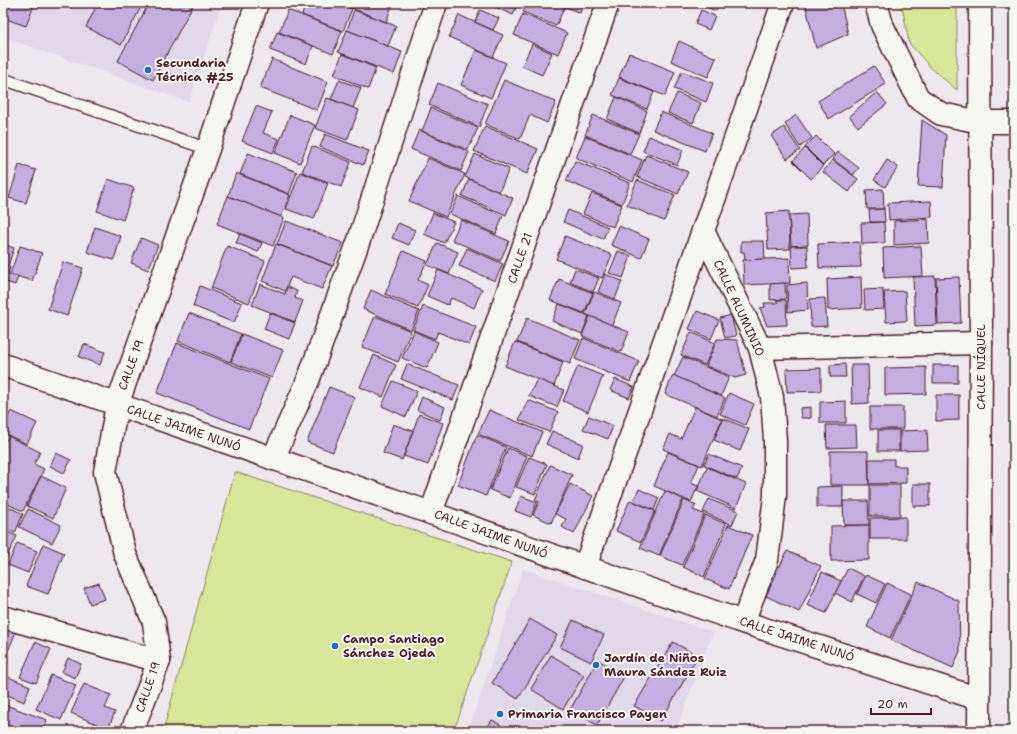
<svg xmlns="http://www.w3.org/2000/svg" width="1017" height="734" viewBox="0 0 1017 734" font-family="'Shantell Sans',sans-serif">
<rect width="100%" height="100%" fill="#ece8ee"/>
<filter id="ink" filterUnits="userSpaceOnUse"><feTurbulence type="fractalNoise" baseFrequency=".025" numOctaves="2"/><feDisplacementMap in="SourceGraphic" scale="8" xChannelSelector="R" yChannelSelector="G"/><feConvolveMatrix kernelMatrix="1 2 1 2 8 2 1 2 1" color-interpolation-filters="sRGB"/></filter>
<g filter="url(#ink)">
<!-- built -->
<g fill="#e0d7e9">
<path d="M3,3H222L189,102L3,37Z"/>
<path d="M523,569L713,632L676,731H467L480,697Z"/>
</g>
<!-- green -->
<g fill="#d8e699" stroke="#918262">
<path d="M899,3H957V90L931,68L909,43L903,11Z"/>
<path d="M235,472L512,562L454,731H163Z"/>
</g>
<!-- building -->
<g fill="#c3aedd" stroke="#4a1f2b">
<path d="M8,3H35L26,26L3,18Z"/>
<path d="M98,3H143L121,45L86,27Z"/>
<path d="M149,3H194L153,80L118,61Z"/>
<path d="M306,3H337L352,9L343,31L302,15Z"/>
<path d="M338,3H353L351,8Z"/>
<path d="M354,3H393L386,22L352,8Z"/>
<path d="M486,3H518L513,15Z"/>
<path d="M527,3H557L565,6L556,26L523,12Z"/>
<path d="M557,3H584L580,13Z"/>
<path d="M705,3H719L716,11L704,6Z"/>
<path d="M805,3H841L848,34L816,48Z"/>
<path d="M288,10L342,31L333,54L279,32Z"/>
<path d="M354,10L396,26L388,46L347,30Z"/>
<path d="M480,10L499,18L493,30L475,22Z"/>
<path d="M701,10L715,16L709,30L695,24Z"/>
<path d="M523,14L567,33L558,54L514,35Z"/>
<path d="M459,15L503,35L493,57L449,37Z"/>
<path d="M347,30L402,52L394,74L338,52Z"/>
<path d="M277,32L313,46L306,64L270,50Z"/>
<path d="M679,41L716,58L708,77L671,61Z"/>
<path d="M532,44L552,53L542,75L522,66Z"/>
<path d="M476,50L506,63L491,98L461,85Z"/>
<path d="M629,53L675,72L665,96L619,77Z"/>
<path d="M342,54L376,68L368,89L334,75Z"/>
<path d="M272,59L328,82L317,110L260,88Z"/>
<path d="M874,66L886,84L829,119L818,101Z"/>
<path d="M682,71L713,83L706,102L674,89Z"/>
<path d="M619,78L654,92L647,109L612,95Z"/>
<path d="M339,80L361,88L353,108L331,99Z"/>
<path d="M504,80L556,102L547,123L530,115L520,139L485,124Z"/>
<path d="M438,83L488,104L479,127L429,105Z"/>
<path d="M877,92L887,104L858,127L849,116Z"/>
<path d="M677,93L701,103L693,123L668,113Z"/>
<path d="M616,97L647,111L639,133L607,119Z"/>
<path d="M327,98L359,110L347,140L315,128Z"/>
<path d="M256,106L272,112L263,133L279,139L273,153L242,141Z"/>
<path d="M431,108L478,128L468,150L422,131Z"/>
<path d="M661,112L712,133L705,151L653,130Z"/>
<path d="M290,115L315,125L300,163L275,153Z"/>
<path d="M593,115L639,134L630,154L585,135Z"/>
<path d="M796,115L812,138L800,147L785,124Z"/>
<path d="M922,120L946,135L943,187L918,186Z"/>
<path d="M485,126L538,149L527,174L474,151Z"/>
<path d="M784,127L800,150L787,159L771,136Z"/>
<path d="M419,130L469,152L461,171L411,149Z"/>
<path d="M325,134L369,151L363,165L320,147Z"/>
<path d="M585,136L642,160L633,182L576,158Z"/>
<path d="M649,136L683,150L677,165L643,151Z"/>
<path d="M816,136L834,154L823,165L805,147Z"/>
<path d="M312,146L351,162L341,187L302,172Z"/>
<path d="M805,148L823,166L811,179L793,161Z"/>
<path d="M838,152L859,168L853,175L833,159Z"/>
<path d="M248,153L297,172L289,194L240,174Z"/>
<path d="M475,154L509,169L499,192L465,177Z"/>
<path d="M646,155L688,172L678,194L637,177Z"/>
<path d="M428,158L465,174L446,217L409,201Z"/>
<path d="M832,160L858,179L849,192L823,172Z"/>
<path d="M887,160L898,167L885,187L874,180Z"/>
<path d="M575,161L630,183L622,204L566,181Z"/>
<path d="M19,165L36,170L26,203L9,198Z"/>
<path d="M300,172L328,183L314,219L286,209Z"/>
<path d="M236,173L290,195L281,217L228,196Z"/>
<path d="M108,179L134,188L123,220L97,211Z"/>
<path d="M469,179L513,198L506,215L462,196Z"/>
<path d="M637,180L675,195L664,221L627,205Z"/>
<path d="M883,189L884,209H867L866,190Z"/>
<path d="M592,193L622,205L613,227L583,214Z"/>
<path d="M228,196L284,218L273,246L217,224Z"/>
<path d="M458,196L503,216L496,234L450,214Z"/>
<path d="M931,201L932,217L889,220L888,203Z"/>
<path d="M884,209L885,222H870L869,210Z"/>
<path d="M568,210L608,227L603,239L563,222Z"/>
<path d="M789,211L790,249L768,250L766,213Z"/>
<path d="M433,213L454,222L444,243L424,234Z"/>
<path d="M807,214L808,245L791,246L789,215Z"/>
<path d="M928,219L929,243L894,245V221Z"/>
<path d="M461,220L509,241L500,261L452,240Z"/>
<path d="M286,221L343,243L333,266L277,244Z"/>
<path d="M884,222L885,243L862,244L861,223Z"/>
<path d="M398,223L415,230L409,245L392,238Z"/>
<path d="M619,226L649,239L641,258L611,245Z"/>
<path d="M95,227L121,236L114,260L87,252Z"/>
<path d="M240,234L262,243L258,252L236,243Z"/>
<path d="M565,236L612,255L602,278L556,259Z"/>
<path d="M141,238L158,245L148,270L131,263Z"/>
<path d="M741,241H764L765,259L745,260L744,252H741Z"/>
<path d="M859,242L861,267L819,268L818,244Z"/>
<path d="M437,243L458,252L449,274L427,265Z"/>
<path d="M3,244L14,248L8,266L3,264Z"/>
<path d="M276,244L332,266L322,289L291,277L285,291L262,281Z"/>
<path d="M20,246L42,253L32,281L10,274Z"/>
<path d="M227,246L265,261L249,303L211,288Z"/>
<path d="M791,246H807L808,267L792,268Z"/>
<path d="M921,246L923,276L884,278L883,248Z"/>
<path d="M467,248L503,264L495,281L459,266Z"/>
<path d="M403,251L427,261L418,280L428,285L418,308L385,294Z"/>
<path d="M618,251L631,256L623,278L609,273Z"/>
<path d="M789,258L790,283L744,285L743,260Z"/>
<path d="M63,262L83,268L67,316L48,309Z"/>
<path d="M3,265L10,267L8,274L18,277L15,285L3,281Z"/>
<path d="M575,269L599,278L593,292L570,282Z"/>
<path d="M438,270L482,289L474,308L451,298L448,305L427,296Z"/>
<path d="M605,274L622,281L615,299L598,292Z"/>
<path d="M935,276L937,325L915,326L913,277Z"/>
<path d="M861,277L862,308L828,310L827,279Z"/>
<path d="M959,277L961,323L938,324L936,278Z"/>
<path d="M559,279L593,293L584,313L550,300Z"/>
<path d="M785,283L786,299L770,300V284Z"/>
<path d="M807,283L808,310L788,312L787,285Z"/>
<path d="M260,284L285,294L287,287L297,291L295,298L303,301L295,322L252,305Z"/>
<path d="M200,286L242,303L234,323L193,306Z"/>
<path d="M883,289L884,309L865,310L864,290Z"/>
<path d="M371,290L419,311L411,330L363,309Z"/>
<path d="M905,291L907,321L886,322L884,292Z"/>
<path d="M594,292L621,303L612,325L585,314Z"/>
<path d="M825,298L827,326L811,327L810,299Z"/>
<path d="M777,300H786L787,325L767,326L760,308L765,307L764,303H777Z"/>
<path d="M559,304L589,316L582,334L552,321Z"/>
<path d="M423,306L476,327L469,345L438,332L435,339L413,330Z"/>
<path d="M697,311L719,320L711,339L689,329Z"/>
<path d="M189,313L241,334L230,362L178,341Z"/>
<path d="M270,313L295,323L289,339L264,329Z"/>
<path d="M731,315L736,336L725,338L720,318Z"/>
<path d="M375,316L411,331L398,362L362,347Z"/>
<path d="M590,316L629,332L621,352L582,336Z"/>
<path d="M527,318L580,340L570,364L517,342Z"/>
<path d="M414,331L438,342L427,368L402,358Z"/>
<path d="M691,332L715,343L705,365L681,355Z"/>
<path d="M242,334L283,350L272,378L231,362Z"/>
<path d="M583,338L639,361L630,382L575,359Z"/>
<path d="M717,339L737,340L746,375L735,378L706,366Z"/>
<path d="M515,342L563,362L554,386L505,366Z"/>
<path d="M177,343L269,379L249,429L157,393Z"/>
<path d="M84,344L105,352L100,365L79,357Z"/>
<path d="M374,355L396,365L383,397L360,387Z"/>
<path d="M683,357L729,377L721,396L674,376Z"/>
<path d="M407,364L459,385L453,400L401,379Z"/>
<path d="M845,364L846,377H830V365Z"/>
<path d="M851,365H868L869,403L852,404Z"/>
<rect x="933" y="365" width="25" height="18"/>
<path d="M578,366L603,376L588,412L563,401Z"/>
<path d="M926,367V394L885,395V368Z"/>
<path d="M821,368V391L787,392L786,369Z"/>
<path d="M673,375L725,398L717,416L665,394Z"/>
<path d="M537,379L564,390L557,407L529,396Z"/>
<path d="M615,379L634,387L629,398L610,390Z"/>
<path d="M393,381L417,391L406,417L382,406Z"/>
<path d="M329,387L355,397L333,452L307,442Z"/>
<path d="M729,393L754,404L745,425L720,414Z"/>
<path d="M936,395H959V420L936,421Z"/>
<path d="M422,397L445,407L440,420L417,410Z"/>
<path d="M528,400L558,412L549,432L519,420Z"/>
<path d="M846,401V423H820V402Z"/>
<path d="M695,407L722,419L702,466L663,449L670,434L681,439Z"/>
<path d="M811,407V418H801L800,408Z"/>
<rect x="870" y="407" width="33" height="22"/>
<path d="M489,410L542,432L532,456L478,434Z"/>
<path d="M11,411L37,423L27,444L3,433V427Z"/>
<path d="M419,414L443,423L428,465L404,456Z"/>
<path d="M589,416L613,426L608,439L583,429Z"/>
<path d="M723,418L749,429L740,451L714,440Z"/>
<path d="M393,424L413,431L402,460L383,453Z"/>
<path d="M826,425H856L857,447L827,448Z"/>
<rect x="878" y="430" width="21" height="21"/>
<path d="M927,430L928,450L900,451V431Z"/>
<path d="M552,431L583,444L578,458L546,444Z"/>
<path d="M477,435L506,447L486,496L458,485Z"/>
<path d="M8,436L40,452L34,464L44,469L23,511L3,502V447Z"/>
<path d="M508,448L527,456L510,498L490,490Z"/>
<path d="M830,451H868L869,485H830Z"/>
<path d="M668,452L699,465L691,483L698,486L691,502L654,486Z"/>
<path d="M56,453L71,460L64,473L50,466Z"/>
<path d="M709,454L742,468L737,479L704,465Z"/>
<path d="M529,457L547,464L535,494L516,487Z"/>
<path d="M869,459H894V466H906V483L869,484Z"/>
<path d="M550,465L572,475L551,523L533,515L539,502L535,500Z"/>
<path d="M707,467L746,484L736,508L697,491Z"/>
<path d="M41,476L66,488L53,518L27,506Z"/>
<path d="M570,484L593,496L574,534L562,527L566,519L555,514Z"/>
<rect x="913" y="484" width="17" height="22"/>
<rect x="870" y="485" width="30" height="31"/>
<path d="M843,486V507H817V487Z"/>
<path d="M639,489L659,498L654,510L633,501Z"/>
<path d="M665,491L683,499L659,556L640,548Z"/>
<path d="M521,496L537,502L531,517L515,511Z"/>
<path d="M709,499L738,511L732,525L703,512Z"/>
<path d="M630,500L655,511L641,542L616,531Z"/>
<path d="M684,500L696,505L693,510L704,514L682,565L660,556Z"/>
<path d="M843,501H868L869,525H844Z"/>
<path d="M3,504L23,514L15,533L3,527Z"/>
<path d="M28,509L61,525L52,543L19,527Z"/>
<path d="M705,515L726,524L704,577L683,567Z"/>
<path d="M906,517V539H870V518Z"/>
<path d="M728,525L752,535L729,589L705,579Z"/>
<path d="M869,525V560L831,561V526Z"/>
<path d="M3,530L17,536L6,559L3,557Z"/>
<path d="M17,543L37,551L28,573L8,565Z"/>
<path d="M43,544L64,553L48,594L26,586Z"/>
<path d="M787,551L821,566L799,612L766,596Z"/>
<path d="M848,568L864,576L852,602L835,593Z"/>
<path d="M822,572L841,581L826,613L807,605Z"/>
<path d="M866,575L885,584L876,603L857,594Z"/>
<path d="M918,582L959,601L960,651L953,668L891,640Z"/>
<path d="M99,583L105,599L90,604L84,588Z"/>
<path d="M887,583L911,594L890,638L867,627Z"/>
<path d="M530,619L557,635L518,699L492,683Z"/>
<path d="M573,620L604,635L591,662L560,647Z"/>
<path d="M3,626L16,632L8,651L3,649Z"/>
<path d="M35,642L51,649L36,683L20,677Z"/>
<path d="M673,642L698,656L661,721L634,706Z"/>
<path d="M551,655L584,675L563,709L531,689Z"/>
<path d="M68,658L81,664L75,678L62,672Z"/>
<path d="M598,660L625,675L597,725L570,710Z"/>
<path d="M51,675L76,685L61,720L36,709Z"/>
<path d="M6,676L30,686L24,702L3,693V682Z"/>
<path d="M84,684L111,695L105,708L115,712L108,729L71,713Z"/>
<path d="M3,704L47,720L43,731H3Z"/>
<path d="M492,720L511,731H485Z"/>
</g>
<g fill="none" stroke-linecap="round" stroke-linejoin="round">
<!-- lane casing -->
<g stroke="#4a1f2b" stroke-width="14">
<path id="lane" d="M3,79L208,149"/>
</g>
<!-- street casing -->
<g stroke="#4a1f2b" stroke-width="25">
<g id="street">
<path d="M876,3L882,25L918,98L941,114L981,122H1014"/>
<path d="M703,231L760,348L772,397L775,440V496L767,560L743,622"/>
<path d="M760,348L981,343"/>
<path d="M3,365L431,513L743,622L979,699"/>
<path d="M273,459L309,378L359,240L436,3"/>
<path d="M431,513L608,3"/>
<path d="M585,567L783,3"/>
<path d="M3,617L159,661"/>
</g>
</g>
<!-- secondary casing -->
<g stroke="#4a1f2b" stroke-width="25">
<g id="secondary">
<path d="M132,731L159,661L154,622L125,554L105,472L117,405L208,149L257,3"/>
<path d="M979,731L981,343L980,3"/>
</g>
</g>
<!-- lane -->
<use href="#lane" stroke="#f6f6f2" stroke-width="11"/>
<!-- street -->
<use href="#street" stroke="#f6f6f2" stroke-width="22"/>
<!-- secondary -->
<use href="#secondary" stroke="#f6f6f2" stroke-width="22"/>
</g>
</g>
<!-- markers -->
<g fill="#1f6fb2" stroke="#f6f6f2" stroke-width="1.5">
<circle cx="148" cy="70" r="4"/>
<circle cx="335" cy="646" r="4"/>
<circle cx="596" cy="665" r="4"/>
<circle cx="500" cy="714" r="4"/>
</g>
<g text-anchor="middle" stroke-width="4" stroke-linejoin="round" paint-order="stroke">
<!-- poi labels -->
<g font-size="12" font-weight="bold" fill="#4a1f2b" stroke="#f6f6f2" text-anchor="start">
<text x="156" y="67">Secundaria<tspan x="156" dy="14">Técnica #25</tspan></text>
<text x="343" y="643">Campo Santiago<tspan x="343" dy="14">Sánchez Ojeda</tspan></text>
<text x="604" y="662">Jardín de Niños<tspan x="604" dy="14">Maura Sández Ruiz</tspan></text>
<text x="508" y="718">Primaria Francisco Payen</text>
</g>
<!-- street labels -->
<g font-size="12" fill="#4a1f2b" stroke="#f6f6f2">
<text transform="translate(520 258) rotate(-71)" y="4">CALLE 21</text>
<text transform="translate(739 308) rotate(65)" y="4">CALLE ALUMINIO</text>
<text transform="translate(131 365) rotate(-70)" y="4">CALLE 19</text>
<text transform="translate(981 367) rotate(-90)" y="4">CALLE NÍQUEL</text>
<text transform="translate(184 428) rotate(19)" y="4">CALLE JAIME NUNÓ</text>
<text transform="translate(491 534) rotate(20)" y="4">CALLE JAIME NUNÓ</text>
<text transform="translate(797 639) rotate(18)" y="4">CALLE JAIME NUNÓ</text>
<text transform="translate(148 687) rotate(-71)" y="4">CALLE 19</text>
</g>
</g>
<!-- margin -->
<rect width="1017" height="734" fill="none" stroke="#f6f6f2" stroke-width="16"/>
<rect x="8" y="8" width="1001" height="718" fill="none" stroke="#4a1f2b" stroke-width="1.5" filter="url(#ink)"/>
<!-- scale -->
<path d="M871 708v6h60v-6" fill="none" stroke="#4a1f2b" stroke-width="2"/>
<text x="877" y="708" font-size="12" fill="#4a1f2b" stroke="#f6f6f2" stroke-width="3" paint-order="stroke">20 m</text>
</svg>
